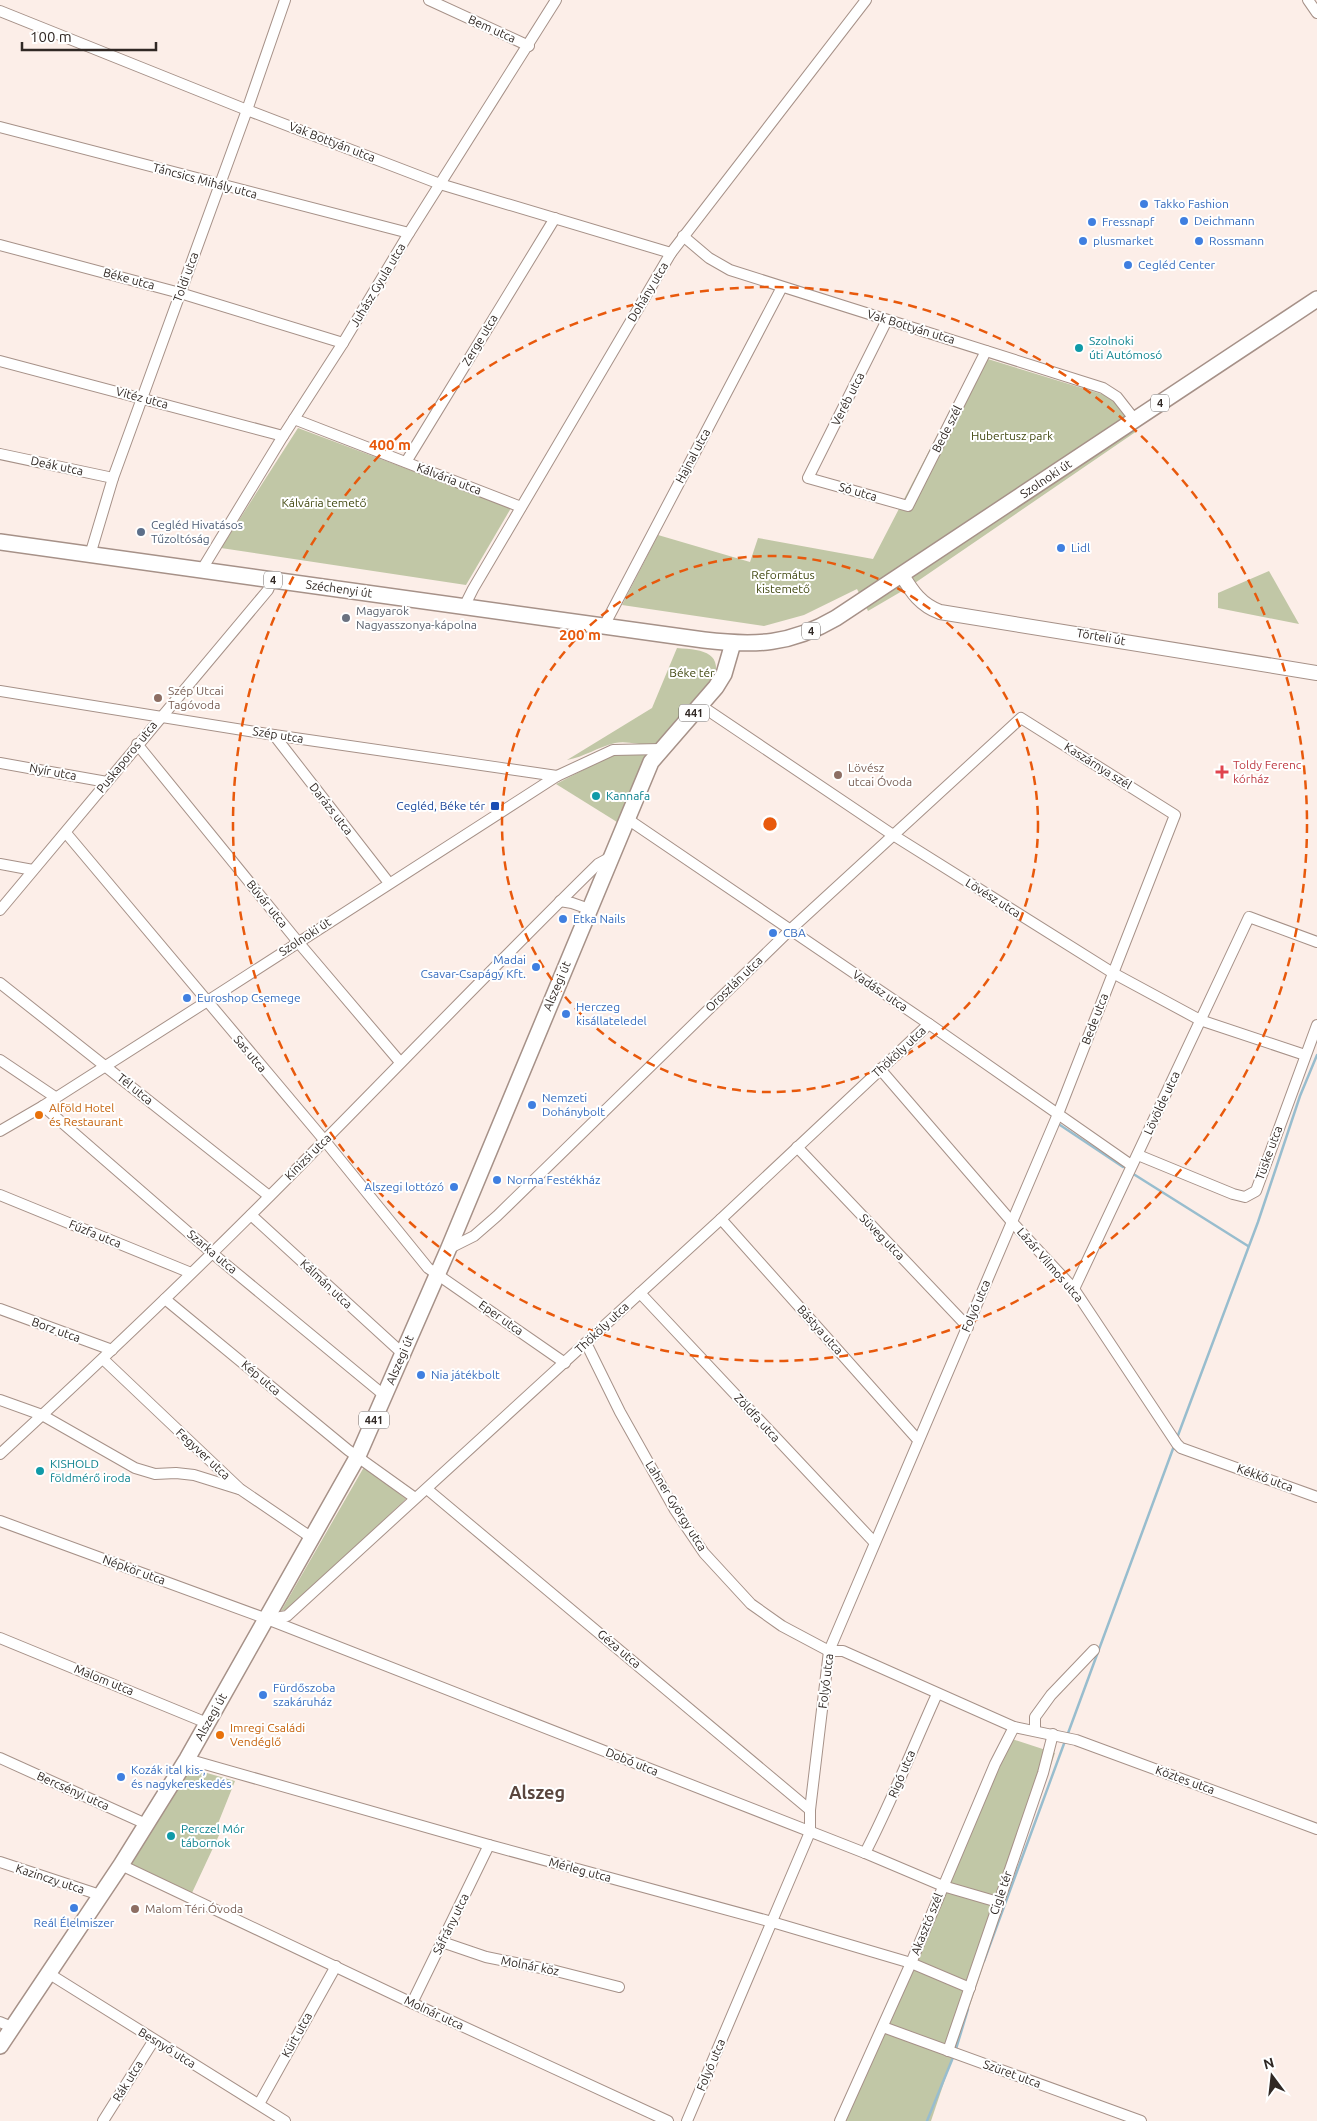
<svg xmlns="http://www.w3.org/2000/svg" width="1317" height="2121" viewBox="0 0 1317 2121" font-family="Ubuntu,sans-serif">
<rect width="100%" height="100%" fill="#fceee8"/>
<!-- green -->
<g fill="#c1c7a6">
<path d="M978,356L1108,396L1120,408L1137,431L909,587L868,611L857,589L804,615L764,626L622,605L658,535L750,562L758,538L873,559Z"/>
<path d="M298,428L511,508L466,585L221,548Z"/>
<path d="M1269,571L1299,624L1218,608V593Z"/>
<path d="M677,648C705,650 724,652 713,685L657,744C643,747 629,740 615,743C598,747 584,757 567,760L652,708Z"/>
<path d="M644,754L648,760L617,822L556,784L612,755Z"/>
<path d="M364,1467L406,1499L289,1609L281,1611Z"/>
<path d="M1012,1739L1055,1753L931,2121H843Z"/>
<path d="M186,1767L235,1781L215,1831L220,1833L191,1895L127,1865Z"/>
</g>
<g fill="none" stroke-linecap="round" stroke-linejoin="round">
<!-- stream -->
<g stroke="#98bdce" stroke-width="2.5">
<path d="M1060,1125L1123,1167"/>
<path d="M1135,1175L1248,1246"/>
<path d="M1177,1438L1258,1222L1300,1096L1317,1055"/>
<path d="M1067,1736L1174,1446"/>
<path d="M984,1961L1065,1741"/>
<path d="M956,2049L968,2009"/>
<path d="M927,2121L954,2055"/>
</g>
<!-- street casing -->
<g stroke="#a69188" stroke-width="12">
<g id="street">
<path d="M429,0L529,46"/>
<path d="M1308,0L1317,13"/>
<path d="M0,11L247,110L440,184L671,253"/>
<path d="M0,127L409,233"/>
<path d="M683,236L709,258L730,270L1103,388L1117,397L1135,420"/>
<path d="M0,245L180,293L343,343"/>
<path d="M887,320L808,478L908,506L986,351"/>
<path d="M0,361L283,436"/>
<path d="M294,419L521,507"/>
<path d="M0,454L113,478"/>
<path d="M406,462L555,218"/>
<path d="M90,555L113,478L247,110L285,0"/>
<path d="M201,571L283,436L343,343L409,233L556,0"/>
<path d="M464,607L473,589L671,253L866,0"/>
<path d="M604,626L782,287"/>
<path d="M0,691L274,735L557,776"/>
<path d="M700,705L893,835L1113,973L1200,1020L1305,1055"/>
<path d="M274,735L389,883"/>
<path d="M137,744L298,942L400,1062"/>
<path d="M0,763L107,782"/>
<path d="M626,818L929,1024L1131,1165"/>
<path d="M66,833L325,1141L428,1268L565,1363"/>
<path d="M0,864L33,870"/>
<path d="M560,901L572,903L589,909"/>
<path d="M0,910L268,590L272,580"/>
<path d="M0,983L269,1196"/>
<path d="M0,1060L55,1097"/>
<path d="M880,1069L1012,1222L1074,1289L1177,1444L1181,1448L1317,1497"/>
<path d="M43,1106L212,1253L385,1396"/>
<path d="M0,1131L43,1106L206,1002L557,776L613,750L661,749"/>
<path d="M797,1147L968,1327"/>
<path d="M1138,1155L1233,1194L1245,1197L1256,1191L1317,1025"/>
<path d="M0,1195L191,1273"/>
<path d="M251,1215L402,1353"/>
<path d="M721,1219L918,1440"/>
<path d="M448,1249L474,1236L497,1216L790,930L1021,718L1175,815L1058,1114L829,1651L810,1810V1832L687,2121"/>
<path d="M1074,1289L1249,917L1317,942"/>
<path d="M640,1293L874,1542"/>
<path d="M165,1299L348,1450L415,1498"/>
<path d="M0,1309L112,1350"/>
<path d="M586,1343L620,1412L675,1510L704,1553L751,1604L782,1626L829,1651H843L1014,1727L1076,1740L1317,1829"/>
<path d="M103,1359L240,1489L312,1538"/>
<path d="M0,1400L42,1415L135,1468L155,1474L176,1473L194,1475L239,1489"/>
<path d="M0,1454C111,1352 220,1248 325,1140C416,1048 505,955 598,864L611,857"/>
<path d="M427,1489L810,1810"/>
<path d="M0,1521L267,1619L865,1853L943,1886L998,1902"/>
<path d="M268,1619L287,1616L721,1219L929,1024"/>
<path d="M0,1638L207,1723"/>
<path d="M1035,1730V1717L1051,1695L1094,1650"/>
<path d="M0,1758L146,1824"/>
<path d="M187,1759L489,1845L772,1922L911,1963L970,1988"/>
<path d="M865,1853C892,1801 913,1747 937,1694"/>
<path d="M0,1862L100,1895"/>
<path d="M121,1865L412,2003L668,2121"/>
<path d="M442,1942L486,1957L556,1971L619,1987"/>
<path d="M48,1973L285,2121"/>
<path d="M412,2003L489,1845"/>
<path d="M0,2022L12,2027"/>
<path d="M883,2027L1141,2121"/>
<path d="M948,2051L1043,1773L1053,1734"/>
<path d="M259,2104L336,1966"/>
<path d="M103,2121L154,2040"/>
<path d="M840,2121L911,1963L995,1764L1014,1727"/>
</g>
</g>
<!-- secondary casing -->
<g stroke="#a69188" stroke-width="16">
<path id="secondary" d="M902,575C912,592 921,605 940,612L1317,673"/>
</g>
<!-- primary casing -->
<g stroke="#a69188" stroke-width="18">
<g id="primary">
<path d="M0,542L704,640C755,646 790,645 836,618L1317,299"/>
<path d="M0,2046L121,1865L187,1759L358,1456L448,1250L651,762L716,687L724,674L733,643"/>
</g>
</g>
<!-- street -->
<use href="#street" stroke="#fff" stroke-width="10"/>
<!-- secondary -->
<use href="#secondary" stroke="#fff" stroke-width="14"/>
<!-- primary -->
<use href="#primary" stroke="#fff" stroke-width="15"/>
</g>
<!-- distance rings -->
<g fill="none" stroke="#e8590c" stroke-width="2.5" stroke-dasharray="9 6">
<circle cx="770" cy="824" r="268"/>
<circle cx="770" cy="824" r="537"/>
</g>
<!-- markers -->
<g fill="#3f7fe0" stroke="#fff" stroke-width="2">
<circle cx="1144" cy="204" r="5"/>
<circle cx="1184" cy="221" r="5"/>
<circle cx="1092" cy="222" r="5"/>
<circle cx="1083" cy="241" r="5"/>
<circle cx="1199" cy="241" r="5"/>
<circle cx="1128" cy="265" r="5"/>
<circle cx="1061" cy="548" r="5"/>
<circle cx="563" cy="919" r="5"/>
<circle cx="773" cy="933" r="5"/>
<circle cx="536" cy="967" r="5"/>
<circle cx="187" cy="998" r="5"/>
<circle cx="566" cy="1014" r="5"/>
<circle cx="532" cy="1105" r="5"/>
<circle cx="497" cy="1180" r="5"/>
<circle cx="454" cy="1187" r="5"/>
<circle cx="421" cy="1375" r="5"/>
<circle cx="263" cy="1695" r="5"/>
<circle cx="121" cy="1777" r="5"/>
<circle cx="74" cy="1908" r="5"/>
</g>
<g fill="#0f9aa8" stroke="#fff" stroke-width="2">
<circle cx="1079" cy="348" r="5"/>
<circle cx="596" cy="796" r="5"/>
<circle cx="40" cy="1471" r="5"/>
<circle cx="171" cy="1836" r="5"/>
</g>
<circle fill="#5c6f8a" stroke="#fff" stroke-width="2" cx="141" cy="532" r="5"/>
<circle fill="#6b7280" stroke="#fff" stroke-width="2" cx="346" cy="618" r="5"/>
<g fill="#8d6e63" stroke="#fff" stroke-width="2">
<circle cx="158" cy="698" r="5"/>
<circle cx="838" cy="775" r="5"/>
<circle cx="135" cy="1909" r="5"/>
</g>
<path fill="#e0444e" stroke="#fff" stroke-width="2" d="M1219.5 764.5h5v5h5v5h-5v5h-5v-5h-5v-5h5z"/>
<rect fill="#1a4fb4" stroke="#fff" stroke-width="2" x="490" y="801" width="10" height="10" rx="2.5"/>
<g fill="#e8710a" stroke="#fff" stroke-width="2">
<circle cx="39" cy="1115" r="5"/>
<circle cx="220" cy="1735" r="5"/>
</g>
<g text-anchor="middle" stroke-width="4" stroke-linejoin="round" paint-order="stroke">
<!-- shield labels -->
<g fill="#fff" stroke="#6e6866" stroke-width="1">
<rect x="1151" y="394.5" width="18" height="17" rx="4"/>
<rect x="264" y="571.5" width="18" height="17" rx="4"/>
<rect x="802" y="622.5" width="18" height="17" rx="4"/>
<rect x="679" y="704.5" width="30" height="17" rx="4"/>
<rect x="359" y="1411.5" width="30" height="17" rx="4"/>
</g>
<g font-size="11" font-weight="bold" fill="#302824">
<text x="1160" y="407">4</text>
<text x="273" y="584">4</text>
<text x="811" y="635">4</text>
<text x="694" y="717">441</text>
<text x="374" y="1424">441</text>
</g>
<!-- street labels -->
<g font-size="12" fill="#302824" stroke="#fff">
<text transform="translate(492 29) rotate(24)" y="4">Bem utca</text>
<text transform="translate(332 142) rotate(21)" y="4">Vak Bottyán utca</text>
<text transform="translate(205 181) rotate(15)" y="4">Táncsics Mihály utca</text>
<text transform="translate(186 277) rotate(-70)" y="4">Toldi utca</text>
<text transform="translate(129 279) rotate(15)" y="4">Béke utca</text>
<text transform="translate(378 285) rotate(-59)" y="4">Juhász Gyula utca</text>
<text transform="translate(648 292) rotate(-59)" y="4">Dohány utca</text>
<text transform="translate(911 327) rotate(17)" y="4">Vak Bottyán utca</text>
<text transform="translate(480 340) rotate(-59)" y="4">Zerge utca</text>
<text transform="translate(142 398) rotate(15)" y="4">Vitéz utca</text>
<text transform="translate(848 399) rotate(-63)" y="4">Veréb utca</text>
<text transform="translate(947 429) rotate(-63)" y="4">Bede szél</text>
<text transform="translate(693 456) rotate(-62)" y="4">Hajnal utca</text>
<text transform="translate(57 466) rotate(12)" y="4">Deák utca</text>
<text transform="translate(449 479) rotate(21)" y="4">Kálvária utca</text>
<text transform="translate(1046 479) rotate(-34)" y="4">Szolnoki út</text>
<text transform="translate(858 492) rotate(16)" y="4">Só utca</text>
<text transform="translate(339 589) rotate(8)" y="4">Széchenyi út</text>
<text transform="translate(1101 637) rotate(10)" y="4">Törteli út</text>
<text transform="translate(278 735) rotate(9)" y="4">Szép utca</text>
<text transform="translate(127 757) rotate(-51)" y="4">Puskaporos utca</text>
<text transform="translate(1098 766) rotate(32)" y="4">Kaszárnya szél</text>
<text transform="translate(53 772) rotate(10)" y="4">Nyír utca</text>
<text transform="translate(331 809) rotate(52)" y="4">Darázs utca</text>
<text transform="translate(993 898) rotate(32)" y="4">Lövész utca</text>
<text transform="translate(267 904) rotate(51)" y="4">Búvár utca</text>
<text transform="translate(305 937) rotate(-33)" y="4">Szolnoki út</text>
<text transform="translate(734 984) rotate(-44)" y="4">Oroszlán utca</text>
<text transform="translate(557 986) rotate(-67)" y="4">Alszegi út</text>
<text transform="translate(880 991) rotate(34)" y="4">Vadász utca</text>
<text transform="translate(1095 1019) rotate(-69)" y="4">Bede utca</text>
<text transform="translate(899 1052) rotate(-43)" y="4">Thököly utca</text>
<text transform="translate(250 1054) rotate(50)" y="4">Sas utca</text>
<text transform="translate(135 1089) rotate(39)" y="4">Tél utca</text>
<text transform="translate(1162 1103) rotate(-65)" y="4">Lövölde utca</text>
<text transform="translate(1269 1153) rotate(-70)" y="4">Tüske utca</text>
<text transform="translate(308 1157) rotate(-45)" y="4">Kinizsi utca</text>
<text transform="translate(95 1234) rotate(22)" y="4">Fűzfa utca</text>
<text transform="translate(882 1237) rotate(46)" y="4">Süveg utca</text>
<text transform="translate(212 1252) rotate(40)" y="4">Szarka utca</text>
<text transform="translate(1050 1265) rotate(49)" y="4">Lázár Vilmos utca</text>
<text transform="translate(326 1284) rotate(43)" y="4">Kálmán utca</text>
<text transform="translate(976 1306) rotate(-67)" y="4">Folyó utca</text>
<text transform="translate(501 1318) rotate(35)" y="4">Eper utca</text>
<text transform="translate(602 1328) rotate(-43)" y="4">Thököly utca</text>
<text transform="translate(56 1330) rotate(20)" y="4">Borz utca</text>
<text transform="translate(820 1330) rotate(48)" y="4">Bástya utca</text>
<text transform="translate(400 1360) rotate(-67)" y="4">Alszegi út</text>
<text transform="translate(261 1378) rotate(40)" y="4">Kép utca</text>
<text transform="translate(757 1418) rotate(47)" y="4">Zöldfa utca</text>
<text transform="translate(203 1454) rotate(43)" y="4">Fegyver utca</text>
<text transform="translate(1265 1478) rotate(20)" y="4">Kékkő utca</text>
<text transform="translate(676 1506) rotate(58)" y="4">Lahner György utca</text>
<text transform="translate(134 1570) rotate(20)" y="4">Népkör utca</text>
<text transform="translate(619 1649) rotate(40)" y="4">Géza utca</text>
<text transform="translate(104 1680) rotate(22)" y="4">Malom utca</text>
<text transform="translate(826 1681) rotate(-83)" y="4">Folyó utca</text>
<text transform="translate(211 1717) rotate(-61)" y="4">Alszegi út</text>
<text transform="translate(632 1762) rotate(22)" y="4">Dobó utca</text>
<text transform="translate(902 1774) rotate(-67)" y="4">Rigó utca</text>
<text transform="translate(1185 1780) rotate(20)" y="4">Köztes utca</text>
<text transform="translate(73 1791) rotate(24)" y="4">Bercsényi utca</text>
<text transform="translate(580 1870) rotate(15)" y="4">Mérleg utca</text>
<text transform="translate(50 1879) rotate(18)" y="4">Kazinczy utca</text>
<text transform="translate(1001 1893) rotate(-71)" y="4">Cigle tér</text>
<text transform="translate(451 1924) rotate(-64)" y="4">Sáfrány utca</text>
<text transform="translate(927 1924) rotate(-68)" y="4">Akasztó szél</text>
<text transform="translate(530 1966) rotate(11)" y="4">Molnár köz</text>
<text transform="translate(434 2013) rotate(25)" y="4">Molnár utca</text>
<text transform="translate(297 2035) rotate(-61)" y="4">Kürt utca</text>
<text transform="translate(167 2048) rotate(32)" y="4">Besnyő utca</text>
<text transform="translate(711 2065) rotate(-67)" y="4">Folyó utca</text>
<text transform="translate(1012 2074) rotate(20)" y="4">Szüret utca</text>
<text transform="translate(128 2081) rotate(-58)" y="4">Rák utca</text>
</g>
<!-- shop labels -->
<g font-size="12" fill="#366cbe" stroke="#fff" text-anchor="start">
<text x="1154" y="208">Takko Fashion</text>
<text x="1194" y="225">Deichmann</text>
<text x="1102" y="226">Fressnapf</text>
<text x="1093" y="245">plusmarket</text>
<text x="1209" y="245">Rossmann</text>
<text x="1138" y="269">Cegléd Center</text>
<text x="1071" y="552">Lidl</text>
<text x="573" y="923">Etka Nails</text>
<text x="783" y="937">CBA</text>
<text x="526" y="964" text-anchor="end">Madai<tspan x="526" dy="14">Csavar-Csapágy Kft.</tspan></text>
<text x="197" y="1002">Euroshop Csemege</text>
<text x="576" y="1011">Herczeg<tspan x="576" dy="14">kisállateledel</tspan></text>
<text x="542" y="1102">Nemzeti<tspan x="542" dy="14">Dohánybolt</tspan></text>
<text x="507" y="1184">Norma Festékház</text>
<text x="444" y="1191" text-anchor="end">Alszegi lottózó</text>
<text x="431" y="1379">Nia játékbolt</text>
<text x="273" y="1692">Fürdőszoba<tspan x="273" dy="14">szakáruház</tspan></text>
<text x="131" y="1774">Kozák ital kis-,<tspan x="131" dy="14">és nagykereskedés</tspan></text>
<text x="74" y="1927" text-anchor="middle">Reál Élelmiszer</text>
</g>
<!-- culture labels -->
<g font-size="12" fill="#0d838f" stroke="#fff" text-anchor="start">
<text x="1089" y="345">Szolnoki<tspan x="1089" dy="14">úti Autómosó</tspan></text>
<text x="606" y="800">Kannafa</text>
<text x="50" y="1468">KISHOLD<tspan x="50" dy="14">földmérő iroda</tspan></text>
<text x="181" y="1833">Perczel Mór<tspan x="181" dy="14">tábornok</tspan></text>
</g>
<!-- park labels -->
<g font-size="12" fill="#434a13" stroke="#fff">
<text x="1012" y="440">Hubertusz park</text>
<text x="324" y="507">Kálvária temető</text>
<text x="783" y="579">Református<tspan x="783" dy="14">kistemető</tspan></text>
<text x="692" y="677">Béke tér</text>
</g>
<!-- service labels -->
<g font-size="12" fill="#4e5e75" stroke="#fff" text-anchor="start">
<text x="151" y="529">Cegléd Hivatásos<tspan x="151" dy="14">Tűzoltóság</tspan></text>
</g>
<!-- worship labels -->
<g font-size="12" fill="#5b616d" stroke="#fff" text-anchor="start">
<text x="356" y="615">Magyarok<tspan x="356" dy="14">Nagyasszonya-kápolna</tspan></text>
</g>
<!-- education labels -->
<g font-size="12" fill="#785e54" stroke="#fff" text-anchor="start">
<text x="168" y="695">Szép Utcai<tspan x="168" dy="14">Tagóvoda</tspan></text>
<text x="848" y="772">Lövész<tspan x="848" dy="14">utcai Óvoda</tspan></text>
<text x="145" y="1913">Malom Téri Óvoda</text>
</g>
<!-- health labels -->
<g font-size="12" fill="#be3a42" stroke="#fff" text-anchor="start">
<text x="1233" y="769">Toldy Ferenc<tspan x="1233" dy="14">kórház</tspan></text>
</g>
<!-- transit labels -->
<g font-size="12" fill="#164399" stroke="#fff" text-anchor="end">
<text x="485" y="810">Cegléd, Béke tér</text>
</g>
<!-- food labels -->
<g font-size="12" fill="#c56008" stroke="#fff" text-anchor="start">
<text x="49" y="1112">Alföld Hotel<tspan x="49" dy="14">és Restaurant</tspan></text>
<text x="230" y="1732">Imregi Családi<tspan x="230" dy="14">Vendéglő</tspan></text>
</g>
<!-- district labels -->
<g font-size="18" font-weight="bold" fill="#59463e" stroke="#fff">
<text x="537" y="1799">Alszeg</text>
</g>
</g>
<circle cx="770" cy="824" r="8" fill="#e8590c" stroke="#fff" stroke-width="2.5"/>
<g font-size="15" text-anchor="middle" font-weight="bold" fill="#e8590c" stroke="#fff" stroke-width="4" stroke-linejoin="round" paint-order="stroke">
<text x="390" y="450">400 m</text>
<text x="580" y="640">200 m</text>
</g>
<!-- north arrow -->
<g transform="translate(1272 2076) rotate(345)" stroke="#ffffff" stroke-width="4" paint-order="stroke">
<path d="M0-4L9 19L0 12L-9 19Z" fill="#302824"/>
<text y="-8" font-size="14" font-weight="bold" text-anchor="middle" fill="#302824">N</text>
</g>
<!-- scale -->
<path d="M22 42v8h134v-8" fill="none" stroke="#302824" stroke-width="2.5"/>
<text x="30" y="42" font-size="15" fill="#302824" stroke="#ffffff" stroke-width="4" paint-order="stroke">100 m</text>
</svg>
